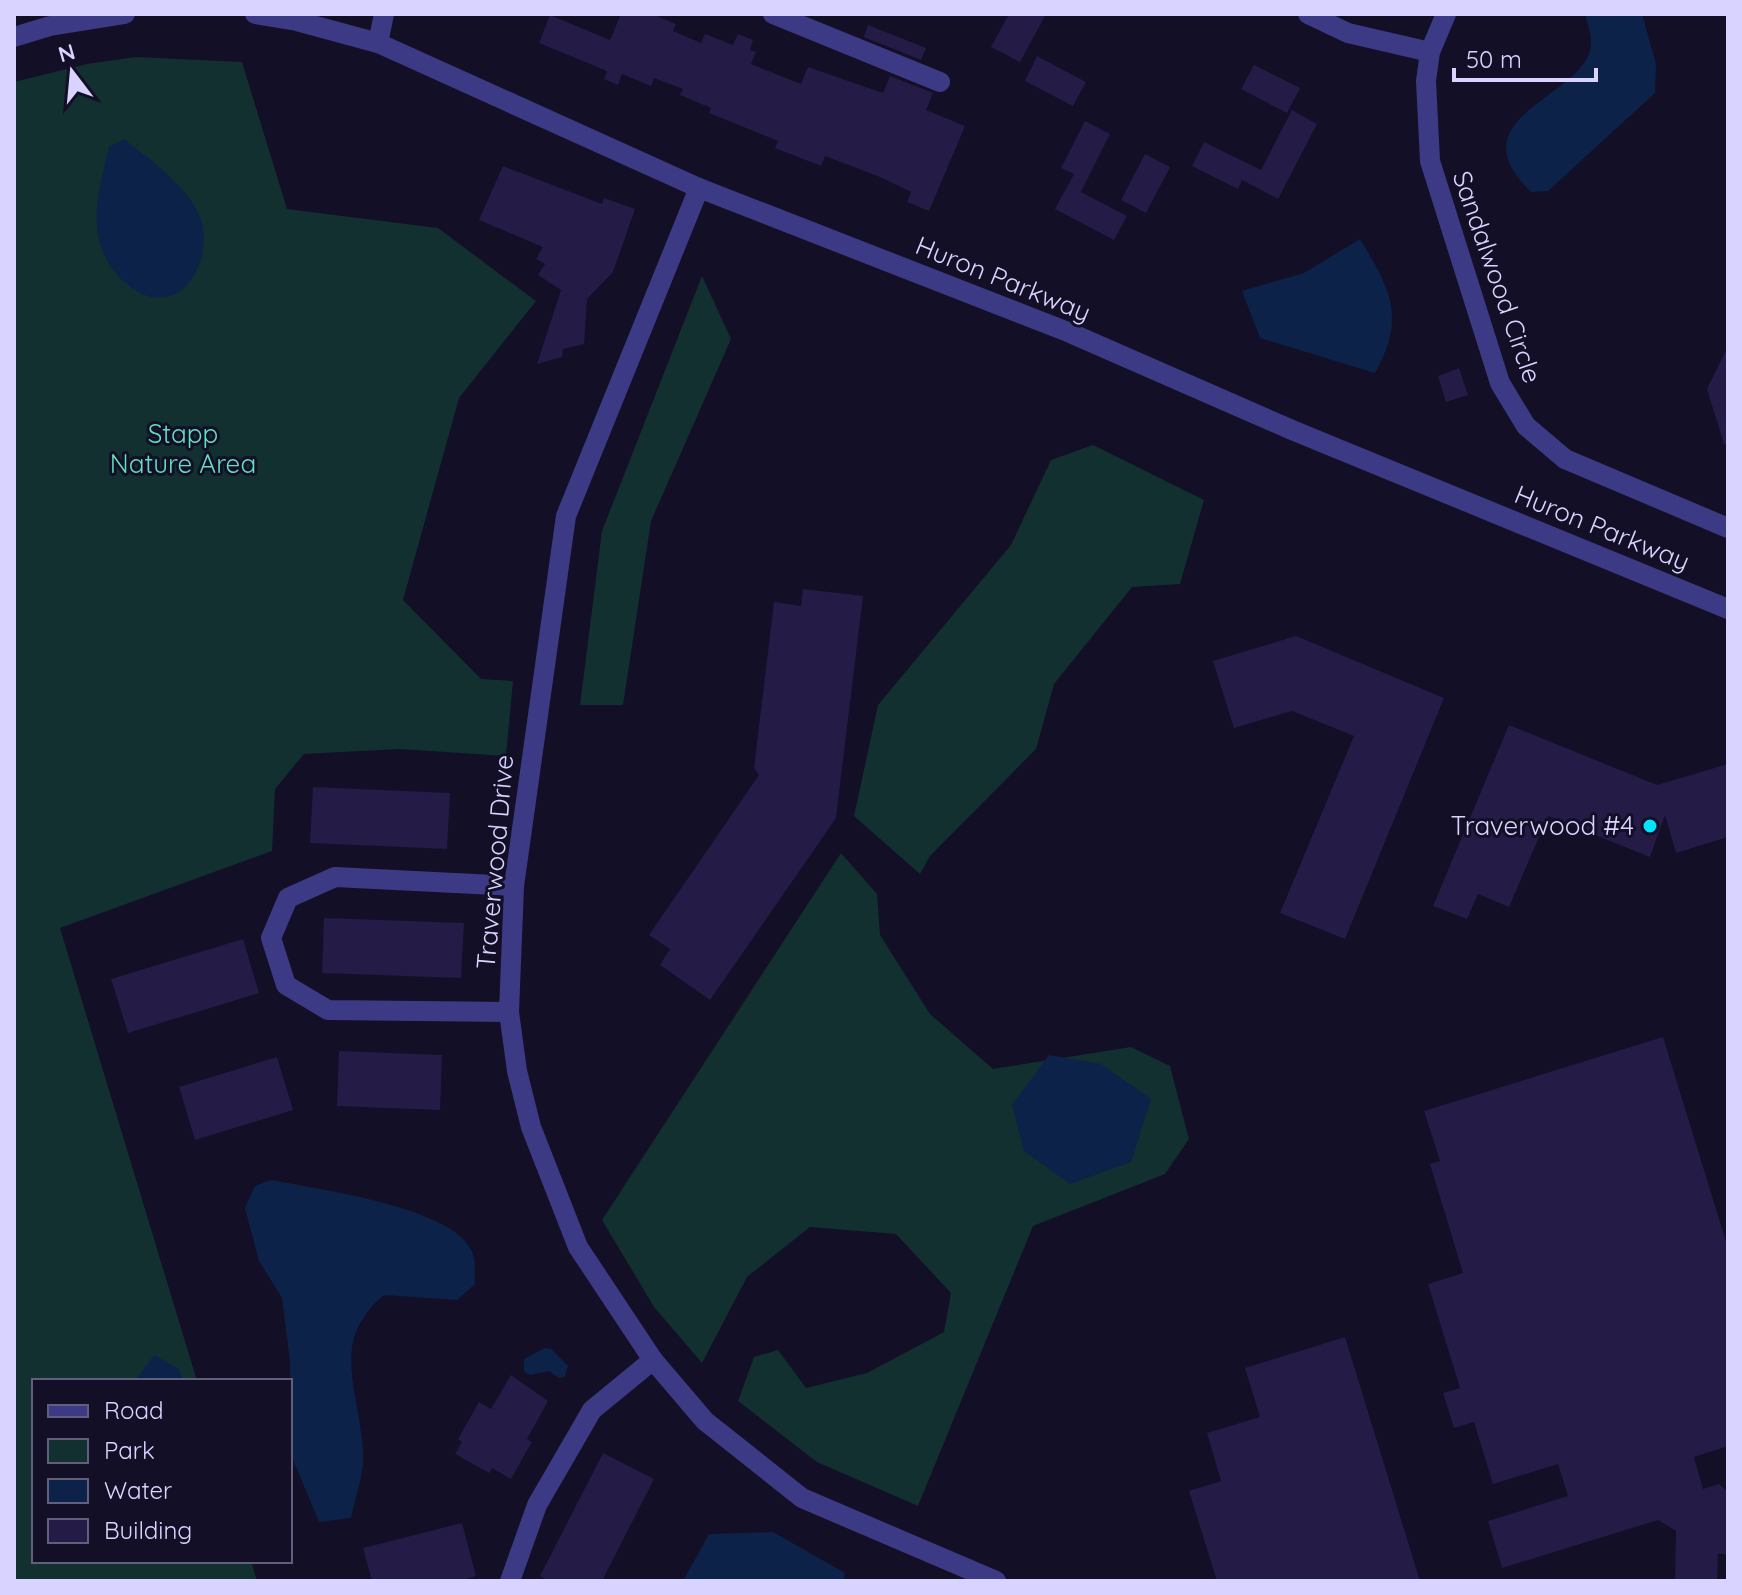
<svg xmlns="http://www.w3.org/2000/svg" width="1742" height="1595" viewBox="0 0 1742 1595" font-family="Quicksand,sans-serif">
<rect width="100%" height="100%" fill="#130f26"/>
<!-- green -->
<g fill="#12302f">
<path d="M136,57L242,62L287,209L438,228L536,301L459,398L403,600L481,679L513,681L506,756L399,749L304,754L275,789L272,851L60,928L197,1381H34V1561H251L257,1581H14V82L87,64Z"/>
<path d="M702,276L731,339L651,521L623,705H580L602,531Z"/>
<path d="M1093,445L1204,500L1180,584L1132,587L1054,684L1036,749L930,856L920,874L854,816L878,705L1011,545L1051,460Z"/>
<path d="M841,853L877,894L880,935L930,1014L993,1069L1131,1047L1170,1066L1189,1139L1165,1174L1033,1226L918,1506L817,1462L738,1401L754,1357L778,1350L806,1388L867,1373L944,1332L951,1293L896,1234L810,1227L747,1277L702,1363L654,1307L602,1220Z"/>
</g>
<!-- water -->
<g fill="#0c2248">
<path d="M1585,14H1642L1656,64L1655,93L1548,191L1531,192C1452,115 1586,98 1591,45C1592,36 1587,23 1585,14Z"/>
<path d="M124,139C150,160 182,181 198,212C206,228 205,249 199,265C171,334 99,281 97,226C95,199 103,173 109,147Z"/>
<path d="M1360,239C1391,290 1406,317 1375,373L1260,338L1242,291L1304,273Z"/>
<path d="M1049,1055L1101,1064L1151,1099L1131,1162L1070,1184L1024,1151L1012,1105Z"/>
<path d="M271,1180C316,1189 458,1207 473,1254C476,1262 474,1275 475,1284L457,1300L384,1295C329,1341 359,1388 363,1451C365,1472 355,1497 351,1518L319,1522L291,1455L290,1362L282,1298L259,1261L245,1208L255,1186Z"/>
<path d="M545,1348L551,1349L568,1366L565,1377L559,1378L549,1371L530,1375L524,1372V1359Z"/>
<path d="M154,1355L179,1369L183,1381H135Z"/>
<path d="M773,1532L845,1573L844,1581H683L709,1534Z"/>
</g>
<!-- building -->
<g fill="#241b47">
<path d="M621,14H652L676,24L673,31L701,43L705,34L733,45L738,34L753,40L750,50L756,52L751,64L801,84L808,67L883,93L890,76L933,93L926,110L965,126L929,211L907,202L911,192L880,177L825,156L821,166L775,148L778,141L709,113L711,108L680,95L683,89L654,78L651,86L622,74L618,85L604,79L607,71L539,43L550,15L610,40Z"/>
<path d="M1009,14H1046L1020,62L991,47Z"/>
<path d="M868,25L926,48L921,60L864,37Z"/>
<path d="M1037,56L1086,82L1073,106L1025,81Z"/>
<path d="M1254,65L1300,88L1287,113L1241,89Z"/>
<path d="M1292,110L1317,124L1278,199L1242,180L1238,189L1192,166L1204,142L1261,170Z"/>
<path d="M1085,121L1110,134L1081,192L1127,216L1114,240L1055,209L1074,174L1061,168Z"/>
<path d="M1145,154L1170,167L1146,213L1121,200Z"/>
<path d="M503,166L602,204L604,198L635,209L613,272L587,299L584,344L563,349L562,357L537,364L561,290L538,275L545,264L536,259L543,247L479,220Z"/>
<path d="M1728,346V444H1724L1707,389Z"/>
<path d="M1459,368L1468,395L1446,402L1438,376Z"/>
<path d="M803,589L863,596L836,818L710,1000L660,965L670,949L649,935L759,775L754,768L774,602L801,606Z"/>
<path d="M1296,636L1444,698L1345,939L1280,913L1354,736L1292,711L1234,728L1213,661Z"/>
<path d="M1509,725L1657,785L1728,764V837L1676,853L1665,815L1650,857L1548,816L1509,907L1478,894L1467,919L1433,906Z"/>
<path d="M313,787L450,793L447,849L310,843Z"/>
<path d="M324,918L464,923L461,978L322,973Z"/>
<path d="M243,939L259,993L128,1033L111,979Z"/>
<path d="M1663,1037L1728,1248V1446L1694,1457L1703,1489L1719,1484L1728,1492V1554H1718L1717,1581H1675L1676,1531L1658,1520L1502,1568L1488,1521L1568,1496L1558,1464L1493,1484L1474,1422L1454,1428L1443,1393L1460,1388L1428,1284L1463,1273L1430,1164L1440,1161L1424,1111Z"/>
<path d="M339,1051L442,1055L440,1110L337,1106Z"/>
<path d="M277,1057L293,1110L195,1140L179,1087Z"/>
<path d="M1345,1337L1420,1581H1217L1189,1491L1221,1481L1207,1433L1260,1417L1245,1368Z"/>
<path d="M511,1375L548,1401L527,1439L532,1442L511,1479L492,1468L489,1473L455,1454L462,1442L458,1439L479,1402L491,1409Z"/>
<path d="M603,1453L654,1479L602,1581H549L540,1576Z"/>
<path d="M462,1523L476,1576L459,1581H372L363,1548Z"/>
</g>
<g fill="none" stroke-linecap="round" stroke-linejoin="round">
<!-- minor -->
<g stroke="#3d3a85" stroke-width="20">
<path d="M255,14L297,21L378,43L699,188L1068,332L1292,430L1728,609"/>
<path d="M773,14L940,82"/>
<path d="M1308,14L1348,33L1430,52"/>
<path d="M1446,14L1430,52L1426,81L1430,161L1500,383L1526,426L1565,459L1728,528"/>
<path d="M14,37L50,26L125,14"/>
<path d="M378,43L384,14"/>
<path d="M699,188L566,516L514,886L509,1012L517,1071L531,1127L578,1247L653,1360L705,1421L802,1498L996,1581"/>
<path d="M509,1012L328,1010L286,985L271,938L288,898L335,877L514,886"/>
<path d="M510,1581L537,1505L592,1410L653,1360"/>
</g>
</g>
<!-- markers -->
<circle fill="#00e5ff" stroke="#130f26" stroke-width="3" cx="1650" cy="826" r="8"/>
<g text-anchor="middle" stroke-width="6" stroke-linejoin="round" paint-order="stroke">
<!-- street labels -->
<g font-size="26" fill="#d9d4ff" stroke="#130f26">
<text transform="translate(1497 277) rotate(71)" y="9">Sandalwood Circle</text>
<text transform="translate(1003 279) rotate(22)" y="9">Huron Parkway</text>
<text transform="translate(1602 528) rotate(22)" y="9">Huron Parkway</text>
<text transform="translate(495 862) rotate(-85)" y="9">Traverwood Drive</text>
</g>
<!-- park labels -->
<g font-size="26" fill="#5fe0c0" stroke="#130f26">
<text x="183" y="443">Stapp<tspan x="183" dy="30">Nature Area</tspan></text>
</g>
<!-- poi labels -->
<g font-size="26" fill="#d9d4ff" stroke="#130f26" text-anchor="end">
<text x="1634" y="835">Traverwood #4</text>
</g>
</g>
<!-- border -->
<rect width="1742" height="1595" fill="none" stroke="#d9d4ff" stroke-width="32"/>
<!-- legend -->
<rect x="32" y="1379" width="260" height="184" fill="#130f26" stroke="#625e7d" stroke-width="2"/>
<rect x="48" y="1405" width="40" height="12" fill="#3d3a85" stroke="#625e7d" stroke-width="2"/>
<text x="104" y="1419" font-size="24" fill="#d9d4ff">Road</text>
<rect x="48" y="1439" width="40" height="24" fill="#12302f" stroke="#625e7d" stroke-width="2"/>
<text x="104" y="1459" font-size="24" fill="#d9d4ff">Park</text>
<rect x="48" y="1479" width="40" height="24" fill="#0c2248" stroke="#625e7d" stroke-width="2"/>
<text x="104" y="1499" font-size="24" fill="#d9d4ff">Water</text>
<rect x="48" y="1519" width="40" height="24" fill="#241b47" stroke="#625e7d" stroke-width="2"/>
<text x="104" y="1539" font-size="24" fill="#d9d4ff">Building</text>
<!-- north arrow -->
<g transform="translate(72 72) rotate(344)" stroke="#130f26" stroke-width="6" paint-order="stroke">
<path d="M0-6L14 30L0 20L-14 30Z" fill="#d9d4ff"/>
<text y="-12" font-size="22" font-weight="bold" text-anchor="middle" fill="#d9d4ff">N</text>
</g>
<!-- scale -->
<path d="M1454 68v12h142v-12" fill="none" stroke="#d9d4ff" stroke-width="4"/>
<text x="1466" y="68" font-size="24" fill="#d9d4ff" stroke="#130f26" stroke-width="6" paint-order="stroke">50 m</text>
</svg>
